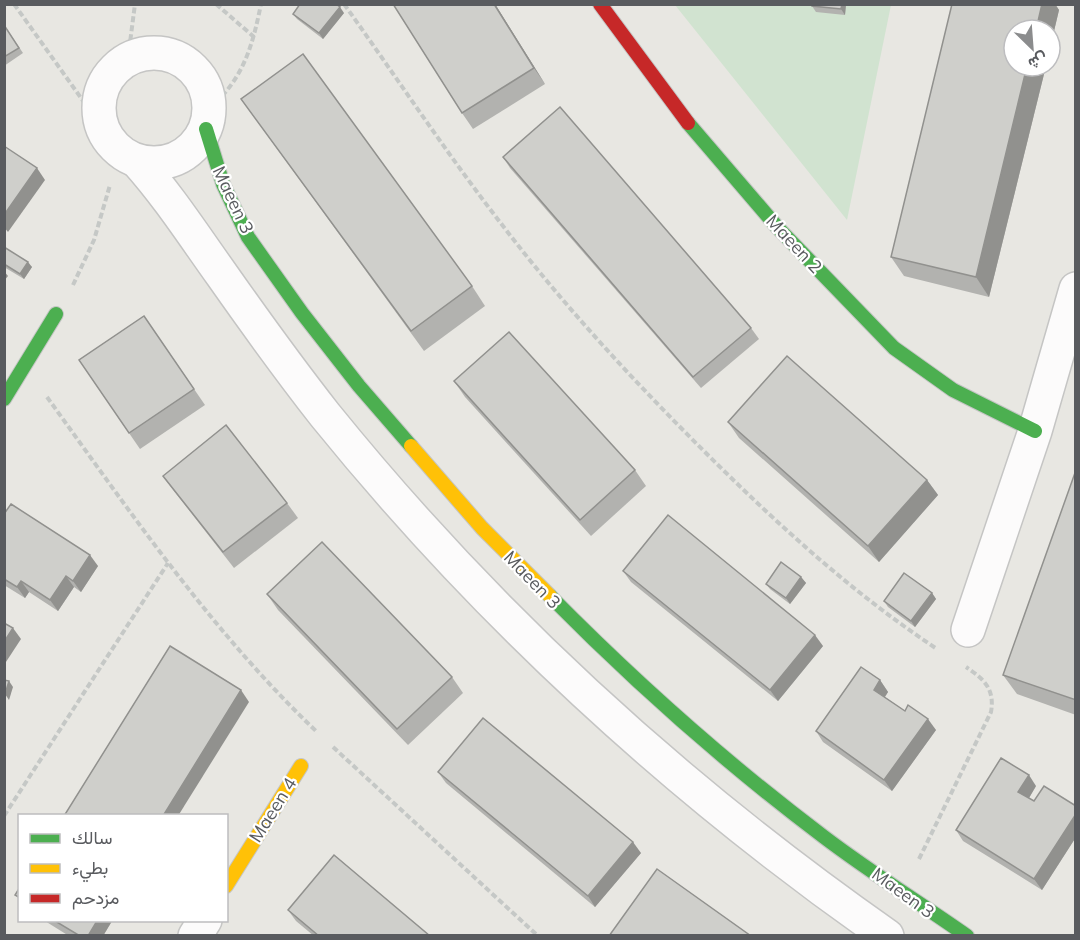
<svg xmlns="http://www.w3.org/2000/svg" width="1080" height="940" viewBox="0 0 1080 940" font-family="Mulish,Vazirmatn,sans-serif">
<rect width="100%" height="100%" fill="#e8e7e2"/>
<!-- park -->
<path fill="#d1e3d0" d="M675,5H891L847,220Z"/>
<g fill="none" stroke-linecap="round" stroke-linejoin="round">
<!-- street casing -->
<g stroke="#c5c5c4" stroke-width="36">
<g id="street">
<circle cx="154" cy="108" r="55"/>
<path d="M137,161C169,197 194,236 222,275C255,322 289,369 325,415C486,614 677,789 887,936"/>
<path d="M968,630L1035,431L1076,289"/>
<path d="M195,936L205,920"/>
</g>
</g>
<!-- fast casing -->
<g stroke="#c5c6c5" stroke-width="16">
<g id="fast">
<path d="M688,123L778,228L894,348L953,390L1035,431"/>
<path d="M206,129L223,184L248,237L302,313L359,386L411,446"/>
<path d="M4,399L56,314"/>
<path d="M550,596C635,682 727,764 824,837C870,872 920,903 967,936"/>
</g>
</g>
<!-- slow casing -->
<g stroke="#c5c6c5" stroke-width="16">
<g id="slow">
<path d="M411,446L482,528L550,596"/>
<path d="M226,886L301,766"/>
</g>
</g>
<!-- jam casing -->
<g stroke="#c5c6c5" stroke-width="16">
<path id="jam" d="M600,4L688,123"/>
</g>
<!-- path -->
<g stroke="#c5c8c6" stroke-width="4" stroke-dasharray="6 3" stroke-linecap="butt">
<path d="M14,4L101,126"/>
<path d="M216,4L254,37"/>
<path d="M344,4C397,78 447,154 503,226C568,311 642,390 718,465C786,532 857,596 937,649"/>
<path d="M128,58L135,4"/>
<path d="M222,96C246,70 254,39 261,4"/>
<path d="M73,285L94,240L110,185"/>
<path d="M47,397C131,513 213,633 317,732"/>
<path d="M333,747L538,936"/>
<path d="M4,816L168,563"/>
<path d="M919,859L991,712C995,689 984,679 966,667"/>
</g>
<!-- street -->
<use href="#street" stroke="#fcfbfb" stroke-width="33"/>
<!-- fast -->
<use href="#fast" stroke="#4caf50" stroke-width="14"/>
<!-- slow -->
<use href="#slow" stroke="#ffc107" stroke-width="14"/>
<!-- jam -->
<use href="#jam" stroke="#c62828" stroke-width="14"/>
</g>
<!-- wall -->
<g fill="#b2b2af">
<path d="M393,4H495L545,84L473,129L462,113Z"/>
<path d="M812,4H846L845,15L816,12L812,6Z"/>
<path d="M952,4H1055L1059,10L1050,48V30H1014V66H1046L989,297L904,276L891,257Z"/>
<path d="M344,13L323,39L297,19L293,14Z"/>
<path d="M4,25L23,53L4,66Z"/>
<path d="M241,99L472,286L485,306L424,351Z"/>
<path d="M503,157L751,328L759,339L701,388L510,168Z"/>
<path d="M4,247L32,267L24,279L4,267Z"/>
<path d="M144,316L205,405L140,449L79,360Z"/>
<path d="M454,381L635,470L646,486L591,536L465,397Z"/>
<path d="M728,422L927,480L938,495L879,562L739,438Z"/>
<path d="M1076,470V715L1017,694L1003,675Z"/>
<path d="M163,476L287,503L298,518L234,568L174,491Z"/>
<path d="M4,514L98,566L81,592L74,587L58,611L29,592L25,598L4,585Z"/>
<path d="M623,571L823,646L778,701L631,582Z"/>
<path d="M801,577L806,583L790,604L770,589L766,584Z"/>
<path d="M932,593L936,599L915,627L888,607L884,601Z"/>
<path d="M267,594L452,677L463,693L408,745L278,610Z"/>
<path d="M880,680L888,692L885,697L905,711L936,730L892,791L823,742L816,731Z"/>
<path d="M438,772L641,853L595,907L446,783Z"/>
<path d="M1036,786L1029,798L1034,801L1076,806V837L1042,890L963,841L956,830Z"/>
<path d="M288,910L430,936H314L296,921Z"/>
<path d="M45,921H112L103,936H69Z"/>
</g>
<!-- shaded-wall -->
<g fill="#91918e">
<path d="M494,4H495L545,84L534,68Z"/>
<path d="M842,4H846L845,15L841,9Z"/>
<path d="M1042,4H1055L1059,10L1050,48V30H1036Z"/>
<path d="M340,7L344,13L323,39L319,33Z"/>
<path d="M1027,66H1046L989,297L976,277Z"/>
<path d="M37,168L45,180L8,232L4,227V215Z"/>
<path d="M28,262L32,267L24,279L20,274Z"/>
<path d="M4,271L8,276L4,281Z"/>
<path d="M927,480L938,495L879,562L868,546Z"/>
<path d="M90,555L98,566L81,592L73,581Z"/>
<path d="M66,576L74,587L58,611L50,600Z"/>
<path d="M801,577L806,583L790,604L786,598Z"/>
<path d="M21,581L29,592L25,598L17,587Z"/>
<path d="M932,593L936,599L915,627L911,621Z"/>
<path d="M13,628L21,639L4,665V642Z"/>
<path d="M815,635L823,646L778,701L770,690Z"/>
<path d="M880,680L888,692L882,701L874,690Z"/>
<path d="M9,681L13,687L9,700L5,694Z"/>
<path d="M241,690L249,702L178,816H163Z"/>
<path d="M928,719L936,730L892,791L884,780Z"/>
<path d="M1029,775L1036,786L1026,803L1018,792Z"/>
<path d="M1076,814V837L1042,890L1034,879Z"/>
<path d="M633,842L641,853L595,907L588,896Z"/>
<path d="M97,921H112L103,936H88Z"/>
</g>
<!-- building -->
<g fill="#cfcfcb" stroke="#91918e" stroke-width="1.5">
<path d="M300,4H336L340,7L319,33L293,14Z"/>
<path d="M393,4H494L534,68L462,113Z"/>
<path d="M812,4H842L841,9L812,6Z"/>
<path d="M952,4H1042L1036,30H1014V66H1027L976,277L891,257Z"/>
<path d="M4,25L19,48L4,57Z"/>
<path d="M303,54L472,286L411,331L241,99Z"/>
<path d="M560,107L751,328L693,377L503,157Z"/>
<path d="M4,146L37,168L4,215Z"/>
<path d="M4,247L28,262L20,274L4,264Z"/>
<path d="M144,316L194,389L129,433L79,360Z"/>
<path d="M509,332L635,470L580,520L454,381Z"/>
<path d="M787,356L927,480L868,546L728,422Z"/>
<path d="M226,425L287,503L223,552L163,476Z"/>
<path d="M1076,470V700L1003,675Z"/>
<path d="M11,504L90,555L73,581L66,576L50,600L21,581L17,587L4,579V514Z"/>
<path d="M668,515L815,635L770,690L623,571Z"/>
<path d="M322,542L452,677L397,729L267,594Z"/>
<path d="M781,562L801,577L786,598L766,584Z"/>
<path d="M904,573L932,593L911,621L884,601Z"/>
<path d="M4,623L13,628L4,642Z"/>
<path d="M170,646L241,690L163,816H64Z"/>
<path d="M861,667L880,680L874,690L905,711L908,705L928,719L884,780L816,731Z"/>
<path d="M4,680L9,681L5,694H4Z"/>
<path d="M483,718L633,842L588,896L438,772Z"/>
<path d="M1001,758L1029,775L1018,792L1034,801L1044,786L1076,806V814L1034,879L956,830Z"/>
<path d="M334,855L430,936H319L288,910Z"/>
<path d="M657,869L751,936H609Z"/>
<path d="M20,887V898L15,895Z"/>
<path d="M55,921H97L88,936H80Z"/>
</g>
<g text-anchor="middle" stroke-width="4.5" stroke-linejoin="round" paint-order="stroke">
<!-- street labels -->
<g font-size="18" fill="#595b5f" stroke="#fff">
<text transform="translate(233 200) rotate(65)" y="6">Maeen 3</text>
<text transform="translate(794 244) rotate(47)" y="6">Maeen 2</text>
<text transform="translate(532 580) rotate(46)" y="6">Maeen 3</text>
<text transform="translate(273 810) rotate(-58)" y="6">Maeen 4</text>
<text transform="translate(903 893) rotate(36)" y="6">Maeen 3</text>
</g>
</g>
<!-- border -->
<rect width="1080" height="940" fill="none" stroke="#595b5f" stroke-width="12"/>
<!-- legend -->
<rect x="18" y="814" width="210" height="108" fill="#ffffff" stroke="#bdbdbf" stroke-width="1.5"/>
<rect x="30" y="834" width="30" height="9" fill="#4caf50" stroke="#bdbdbf" stroke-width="1.5"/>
<text x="72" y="844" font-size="18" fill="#595b5f">سالك</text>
<rect x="30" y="864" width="30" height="9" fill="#ffc107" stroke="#bdbdbf" stroke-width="1.5"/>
<text x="72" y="874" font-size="18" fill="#595b5f">بطيء</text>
<rect x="30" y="894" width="30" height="9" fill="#c62828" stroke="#bdbdbf" stroke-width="1.5"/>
<text x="72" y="904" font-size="18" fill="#595b5f">مزدحم</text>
<!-- north arrow -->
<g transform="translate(1032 48) rotate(155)"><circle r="28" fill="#ffffff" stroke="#bdbdbf" stroke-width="1.5"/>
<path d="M0-4.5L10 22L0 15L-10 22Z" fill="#8b8c8d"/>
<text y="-9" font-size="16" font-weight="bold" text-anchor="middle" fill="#595b5f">ش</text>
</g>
</svg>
